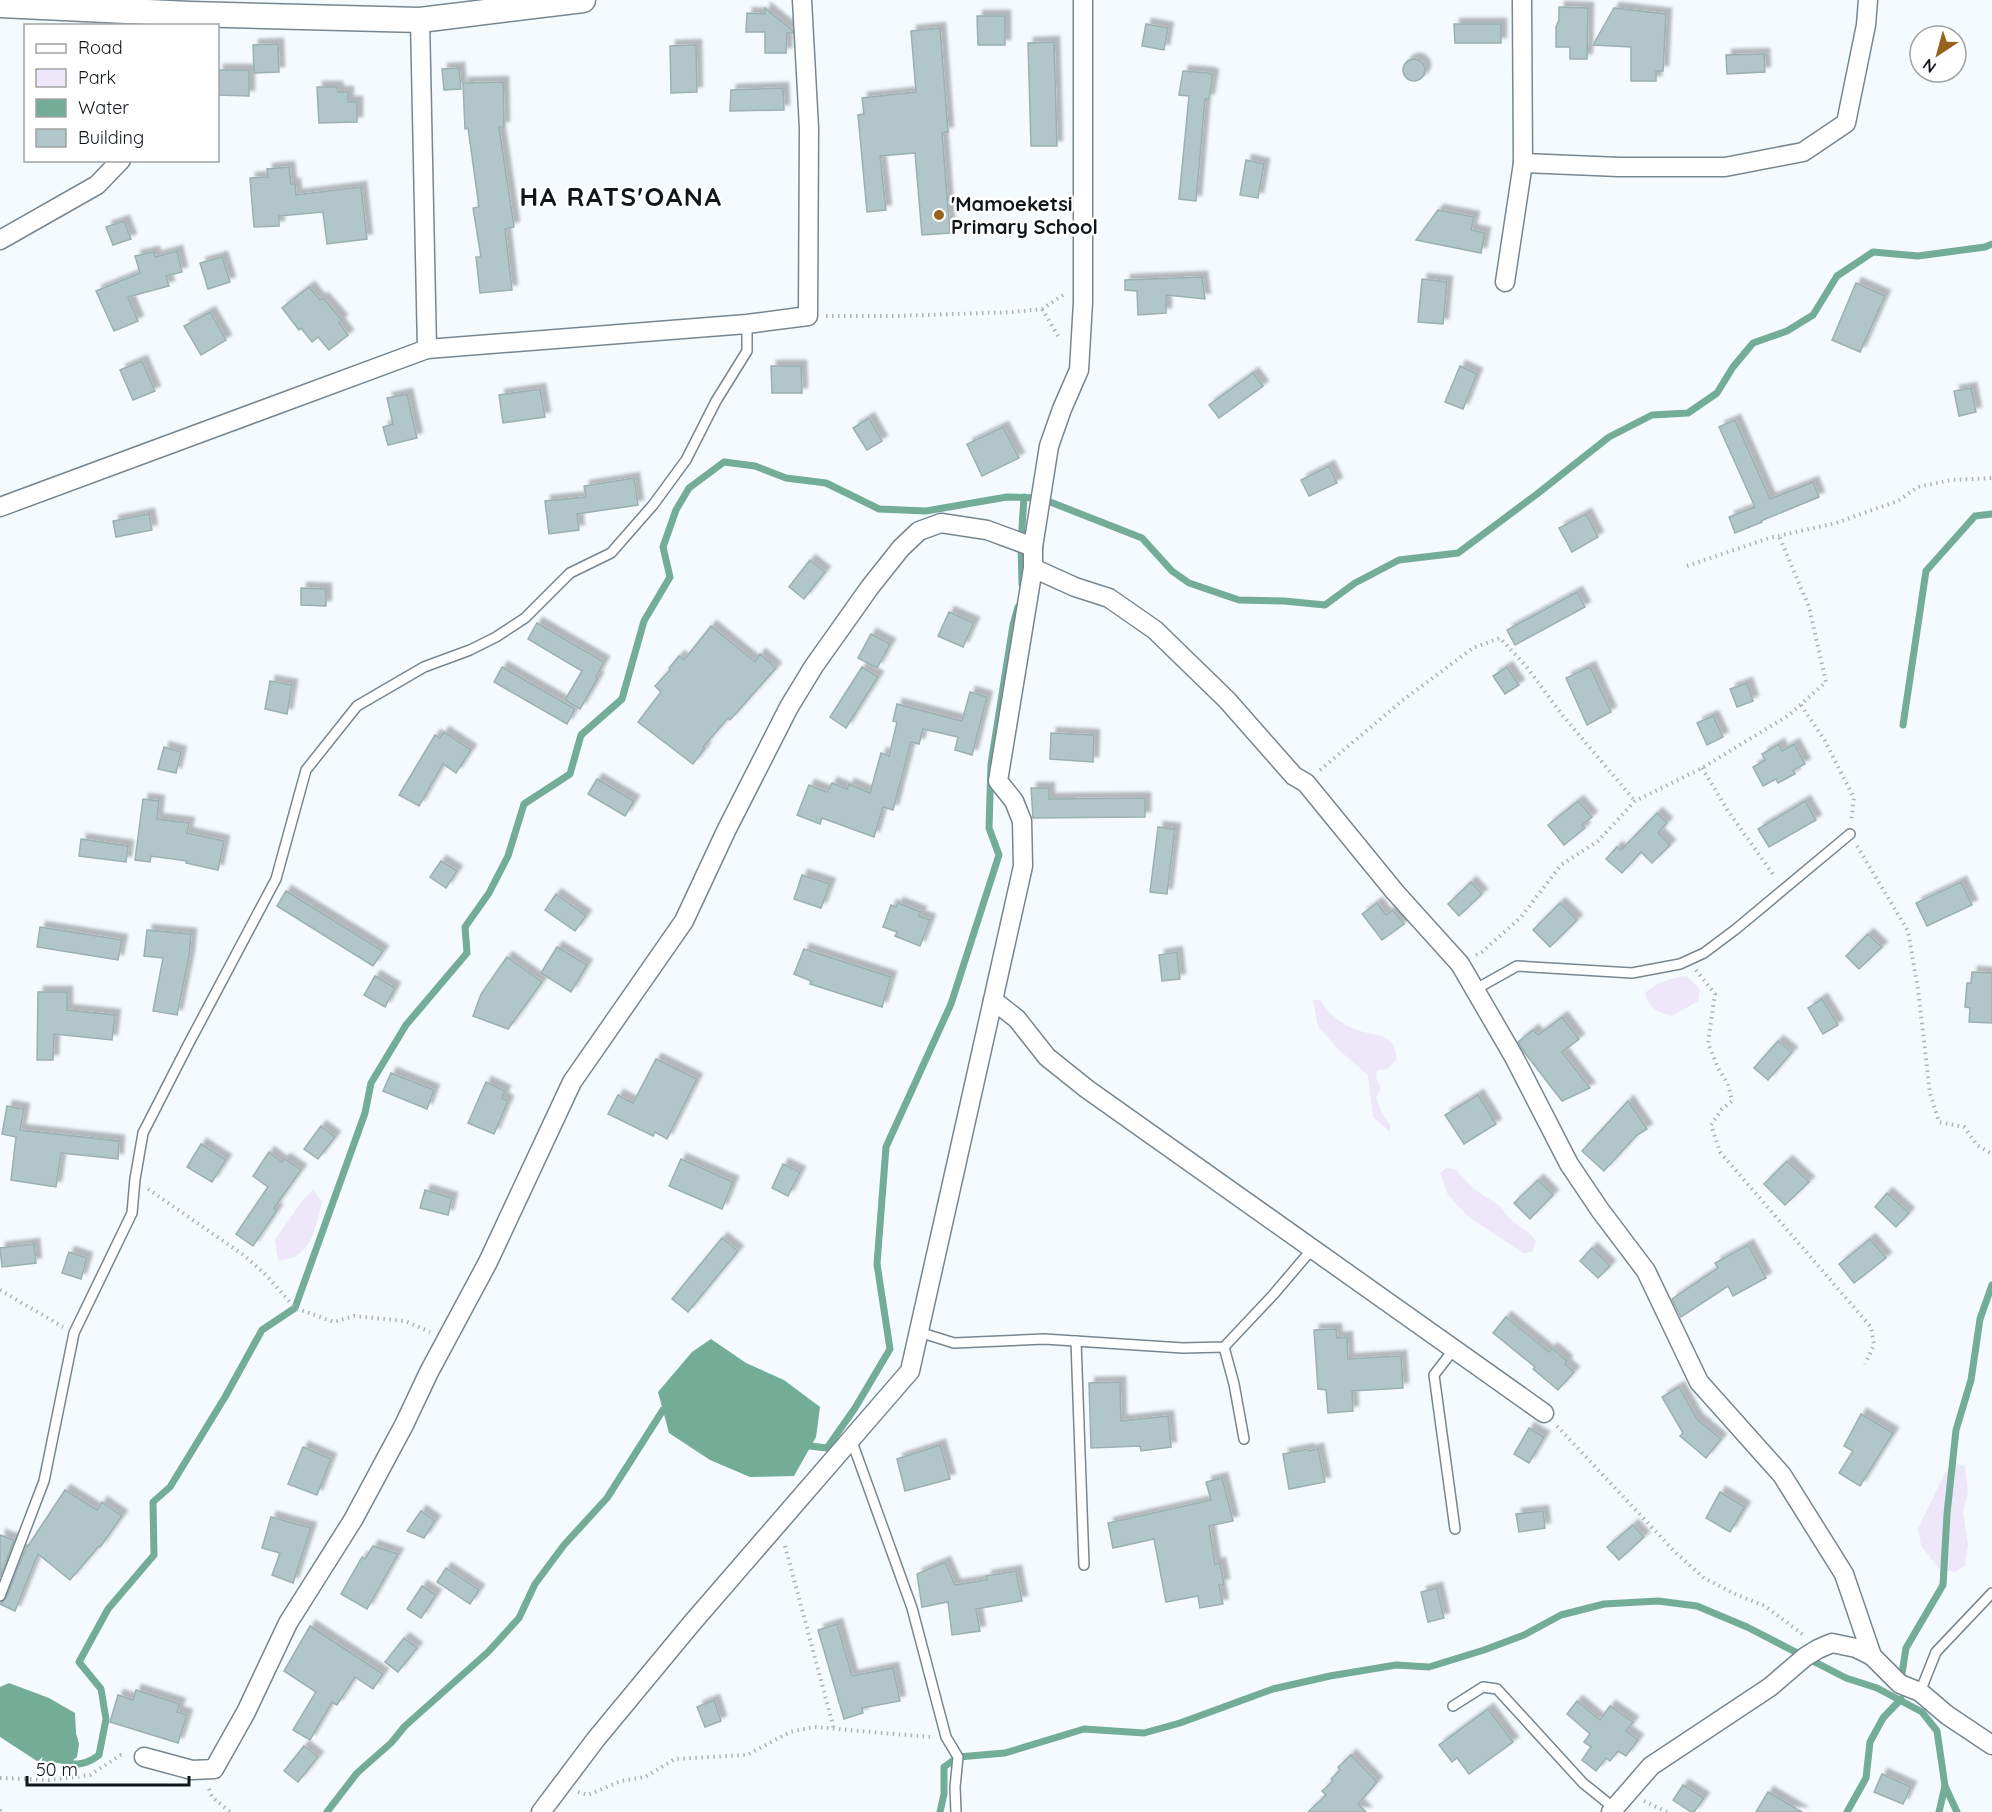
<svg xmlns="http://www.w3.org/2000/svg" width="1992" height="1812" viewBox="0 0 1992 1812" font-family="Quicksand,sans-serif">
<defs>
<filter id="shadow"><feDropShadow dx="5.5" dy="-5.5" stdDeviation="1.5" flood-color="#0004"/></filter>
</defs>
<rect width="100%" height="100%" fill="#f4fafe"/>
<!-- green -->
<g fill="#eee6f9">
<path d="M1687,976L1700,990L1698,1001L1672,1016C1657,1012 1649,1008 1645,993C1655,983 1673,977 1687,976Z"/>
<path d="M1313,1000H1320C1330,1016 1343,1025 1360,1031C1372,1035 1386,1033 1393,1045C1395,1049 1396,1055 1397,1059L1387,1069L1377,1070L1376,1078L1381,1087L1376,1098L1382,1113L1390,1125V1132L1373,1117L1368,1075L1339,1050L1318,1026Z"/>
<path d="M1446,1168L1455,1169L1474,1189L1500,1206L1509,1218L1530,1234L1536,1241L1532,1252L1523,1253L1470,1218L1448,1195L1440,1173Z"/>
<path d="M313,1190L322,1201C316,1226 311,1261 278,1260L275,1240L302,1201Z"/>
<path d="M1952,1463L1965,1466L1968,1492L1963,1511L1968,1545L1965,1565L1955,1572L1939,1569L1921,1545L1918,1529L1943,1477Z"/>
</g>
<!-- water -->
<g fill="#73ac97">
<path d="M711,1339L746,1363L784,1380L820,1407L816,1437L794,1476L750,1477L710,1460L669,1433L658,1392L692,1352Z"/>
<path d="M9,1683L49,1698L75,1713L76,1733L79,1744L77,1757L68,1764L37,1761L0,1737V1687Z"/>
</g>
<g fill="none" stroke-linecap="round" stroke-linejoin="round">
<!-- stream -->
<g stroke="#73ac97" stroke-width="7">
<path d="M1022,584L1021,543L1024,497"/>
<path d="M1903,725L1926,571L1975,516L1992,514"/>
<path d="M801,1445L827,1448L855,1408L890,1349L877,1264L886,1147L951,1004L999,855L989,828L991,764L1013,625L1018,607"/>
<path d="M1901,1680L1906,1648L1943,1585L1947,1514L1956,1430L1971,1380L1980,1319L1992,1285"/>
<path d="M62,1760C74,1768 89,1763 99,1755L106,1719L101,1689L79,1662L108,1609L154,1555L153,1502L170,1487L225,1397L262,1330L295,1308L365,1113L371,1083L406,1025L467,953L465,927L489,893L508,856L524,804L570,774L581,735L622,699L644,621L670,577L663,547L676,510L689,488L724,462L755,466L786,478L826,483L879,509L926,511L1007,497L1040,498L1142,538L1172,571L1189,583L1239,600L1284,601L1325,605L1355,583L1399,560L1458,553L1537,494L1609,437L1652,415L1688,413L1717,393L1733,367L1753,343L1787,331L1813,315L1837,276L1873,252L1918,256L1985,247L1992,244"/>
<path d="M327,1812L357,1773L391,1743L405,1726L488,1652L519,1618L535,1584L564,1545L607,1498L663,1410L671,1406"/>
<path d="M940,1812L944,1794V1767L958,1757L1005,1753L1084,1729L1144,1733L1180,1723L1273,1689L1330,1676L1396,1665L1429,1667L1484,1650L1524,1635L1561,1615L1604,1604L1658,1601L1697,1606L1747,1627L1846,1678L1877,1688L1922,1712L1937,1731L1945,1786L1957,1812"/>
<path d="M1847,1812L1866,1778L1870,1742L1883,1718L1901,1699"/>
<path d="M1939,1812L1945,1786"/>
</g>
</g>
<!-- building -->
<g fill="#b1c6c8" stroke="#9bb0b1" stroke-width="1.5" filter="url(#shadow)">
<path d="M1559,7L1588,8L1587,59H1570V47H1556V27L1559,20Z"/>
<path d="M765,8L792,30L793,33H787L786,53H765V32H746L747,13L765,14Z"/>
<path d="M1614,8L1666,14L1663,71H1656V81H1631V47L1593,45Z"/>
<path d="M977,16H1005V45H978Z"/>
<path d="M1146,24L1168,28L1164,50L1142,46Z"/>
<path d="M1454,24H1501V43H1455Z"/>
<path d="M940,28L948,132L942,133L950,233L922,235L915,153L880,156L886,210L867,212L858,115L864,114L862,98L916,92L911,31Z"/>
<path d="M1054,42L1057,146H1031L1028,43Z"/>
<path d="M278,44L279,72L254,73L253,45Z"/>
<path d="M696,45L697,92L671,93L670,46Z"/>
<path d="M1764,54L1765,72L1727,74L1726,55Z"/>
<circle cx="1414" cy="70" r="11"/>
<path d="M459,68L461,89L444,90L442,69Z"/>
<path d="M218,70H249V96L218,95Z"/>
<path d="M1183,71L1208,73L1213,75L1209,99H1205L1196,201L1179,199L1189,96L1179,95Z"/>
<path d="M503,82L504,127H499L514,227L505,229L512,290L480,293L476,257H481L473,208L479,207L468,128L465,129L463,83Z"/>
<path d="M317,87H337L338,92H348V102H357V122L319,123Z"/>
<path d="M783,88L784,110L730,111L731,90Z"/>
<path d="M1246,160L1264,164L1258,198L1240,195Z"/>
<path d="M289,167L291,184H295L296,195L361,187L367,239L327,244L323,212L279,216V226L254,227L250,178L268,177L267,169Z"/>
<path d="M1438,210L1474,217L1471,230L1485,233L1481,253L1416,240Z"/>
<path d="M124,221L131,239L113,245L106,227Z"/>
<path d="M177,251L182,272L166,276L169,286L128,297L138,321L114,331L96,291L140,273L135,256L154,252L155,257Z"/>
<path d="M222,257L230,282L208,289L200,263Z"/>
<path d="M1202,277L1205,299L1166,295V313L1138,315L1137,291L1125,290V280Z"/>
<path d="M1422,279L1447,282L1443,324L1418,322Z"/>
<path d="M1856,283L1885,296L1860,352L1832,340Z"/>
<path d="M309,287L320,300L323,298L342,320L339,323L348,335L329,350L318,337L312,342L301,328L299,330L282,308Z"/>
<path d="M210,312L226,340L201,355L184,326Z"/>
<path d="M142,361L155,391L133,400L120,370Z"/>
<path d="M771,366H801L802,393H772Z"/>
<path d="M1460,366L1477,374L1463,409L1445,402Z"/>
<path d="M1253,373L1263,386L1219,418L1209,405Z"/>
<path d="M1971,388L1976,412L1959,416L1954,391Z"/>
<path d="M540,389L545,417L503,423L499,395Z"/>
<path d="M407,394L417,438L388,445L383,427L393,424L387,398Z"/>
<path d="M869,418L882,441L867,450L853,428Z"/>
<path d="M1735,420L1770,499L1813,482L1819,497L1761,521V520L1762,522L1735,533L1729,517L1755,507L1719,427Z"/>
<path d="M1003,427L1019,458L982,476L967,444Z"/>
<path d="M1329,466L1337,483L1309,496L1301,480Z"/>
<path d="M634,478L638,505L577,514L579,530L549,534L545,501L586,497L584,486Z"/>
<path d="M149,514L152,530L116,537L113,521Z"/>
<path d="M1586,514L1598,537L1572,552L1559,528Z"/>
<path d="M810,560L825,572L804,599L789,587Z"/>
<path d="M301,588L326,589V606L301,605Z"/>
<path d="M1577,592L1585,607L1515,645L1507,630Z"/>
<path d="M949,612L974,623L963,647L938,636Z"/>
<path d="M537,623L604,662L596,677L598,678L580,709L565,700L582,671L528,639Z"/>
<path d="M711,626L755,662L760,654L776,668L730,720L728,718L703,747L705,748L693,764L638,722L661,692L655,686L670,670L669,668L679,656L684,660Z"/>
<path d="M871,634L890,644L877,668L858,658Z"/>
<path d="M502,667L575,709L567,724L494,682Z"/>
<path d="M862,667L878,677L846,728L830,717Z"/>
<path d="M1507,667L1519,685L1505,694L1493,676Z"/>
<path d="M1590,667L1611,712L1587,725L1566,678Z"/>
<path d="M270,681L292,685L287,714L265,709Z"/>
<path d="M1747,683L1753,701L1737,707L1730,689Z"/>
<path d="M970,692L987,697L972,755L955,750L958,737L923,729L919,744L911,742L893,810L883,807L874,837L822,818L820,824L797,815L809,785L827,792L832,783L847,789L849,784L870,793L881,753L889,756L897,722L893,721L897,704L962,721Z"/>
<path d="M1713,716L1723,737L1707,745L1697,723Z"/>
<path d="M444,732L471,750L456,773L443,764L419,806L399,795L435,735L440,738Z"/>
<path d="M1051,733L1094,735L1093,762L1050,759Z"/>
<path d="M1779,744L1782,751L1794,744L1805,764L1793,770L1795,774L1778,783L1776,779L1763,786L1753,767L1765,760L1762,754Z"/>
<path d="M164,747L181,752L176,773L158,769Z"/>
<path d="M597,779L634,801L625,816L588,794Z"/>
<path d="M1031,788H1049V799L1145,798V817L1033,818Z"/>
<path d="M143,799L159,801L157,819L189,823L187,833L224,841L218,870L186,863L187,861L151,856L150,862L135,860Z"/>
<path d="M1578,801L1592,817L1582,825L1585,828L1564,845L1548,825Z"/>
<path d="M1805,801L1816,820L1769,847L1758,829Z"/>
<path d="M1657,813L1667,823L1658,833L1670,845L1652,863L1641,852L1622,873L1606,859L1617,847L1621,850Z"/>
<path d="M1158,827L1175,829L1167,894L1150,892Z"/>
<path d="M81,839L128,846L126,862L79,856Z"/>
<path d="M441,861L457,871L446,888L430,877Z"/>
<path d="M802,875L830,884L821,908L794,899Z"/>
<path d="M1471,882L1482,894L1459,916L1448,904Z"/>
<path d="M1961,882L1972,905L1927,926L1916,903Z"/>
<path d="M286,891L383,951L373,966L277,906Z"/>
<path d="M556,894L586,916L575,931L545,910Z"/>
<path d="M898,903L921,912L919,916L930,920L920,946L895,936L897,932L883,927L891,905L896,907Z"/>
<path d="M1377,903L1386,915L1393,910L1404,924L1382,940L1362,914Z"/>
<path d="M1560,903L1577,920L1550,947L1533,930Z"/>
<path d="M40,927L122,940L118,960L37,947Z"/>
<path d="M147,930L191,934L189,956L177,1015L153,1011L163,958L144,956Z"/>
<path d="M1868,934L1882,947L1859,969L1846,956Z"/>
<path d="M557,947L587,965L571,992L541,973Z"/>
<path d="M804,949L891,977L882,1007L810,984L811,981L794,974Z"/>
<path d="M1177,952L1180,979L1162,981L1159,955Z"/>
<path d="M507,957L542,982L508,1029L473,1016L481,994Z"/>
<path d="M1972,972L1992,973V1023L1969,1022L1970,1008L1965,1007L1967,983H1971Z"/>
<path d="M375,976L395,988L385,1007L364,995Z"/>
<path d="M38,992H67V1010L115,1015L112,1040L54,1034L53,1060H37Z"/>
<path d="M1822,999L1838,1025L1823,1034L1808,1008Z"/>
<path d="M1562,1017L1579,1039L1562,1052L1590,1088L1562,1101L1525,1053L1518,1042L1533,1030L1538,1035Z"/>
<path d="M1778,1041L1792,1052L1768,1080L1754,1068Z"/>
<path d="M656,1059L697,1079L667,1139L655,1132L653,1136L608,1114L618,1095L633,1103Z"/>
<path d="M391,1073L434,1090L427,1109L383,1091Z"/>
<path d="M486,1082L505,1091L502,1098L508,1101L494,1134L468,1123Z"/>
<path d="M1478,1095L1496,1124L1464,1144L1445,1115Z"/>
<path d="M1628,1101L1647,1129L1637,1135L1604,1171L1582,1151Z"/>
<path d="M7,1106L24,1109L20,1130L119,1141L118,1159L61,1153L56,1187L11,1180L16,1137L2,1134Z"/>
<path d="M321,1126L335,1137L318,1159L304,1149Z"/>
<path d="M201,1144L226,1160L212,1182L187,1167Z"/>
<path d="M269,1152L282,1162L285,1159L301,1170L274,1208L277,1210L253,1246L236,1234L268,1187L253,1176Z"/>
<path d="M681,1159L733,1182L722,1209L669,1186Z"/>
<path d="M1787,1161L1809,1182L1785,1205L1764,1184Z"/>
<path d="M783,1164L800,1172L788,1196L772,1188Z"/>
<path d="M1538,1180L1553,1195L1530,1219L1514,1203Z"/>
<path d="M425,1190L452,1198L448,1215L420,1208Z"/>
<path d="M1887,1193L1909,1213L1896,1227L1875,1207Z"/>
<path d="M722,1238L738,1251L688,1312L672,1299Z"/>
<path d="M1870,1239L1886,1258L1854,1283L1839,1264Z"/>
<path d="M34,1244L36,1263L2,1267L0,1248Z"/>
<path d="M1748,1245L1766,1278L1733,1296L1728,1286L1681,1317L1672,1299L1718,1268L1715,1263Z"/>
<path d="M1592,1248L1610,1266L1598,1278L1580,1261Z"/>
<path d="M69,1252L87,1258L81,1279L62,1273Z"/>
<path d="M1506,1317L1549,1352L1552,1348L1567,1361L1565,1364L1574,1372L1558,1390L1533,1369L1535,1367L1493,1333Z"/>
<path d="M1336,1329L1337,1338L1347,1337L1348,1359L1401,1356L1403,1388L1352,1391L1353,1411L1328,1413L1326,1390L1318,1389L1314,1330Z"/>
<path d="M1120,1382L1121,1421L1168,1416L1171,1447L1141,1451L1140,1446L1091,1448L1089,1383Z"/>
<path d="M1679,1387L1697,1419L1721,1439L1706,1458L1680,1436L1683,1433L1662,1397Z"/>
<path d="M1861,1414L1893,1433L1860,1486L1839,1473L1853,1451L1844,1446Z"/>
<path d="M1529,1428L1544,1437L1529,1463L1514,1454Z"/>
<path d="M940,1445L950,1479L905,1491L897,1459Z"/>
<path d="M303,1447L331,1459L317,1495L288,1484Z"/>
<path d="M1308,1449L1309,1451L1318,1449L1325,1482L1289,1489L1283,1454Z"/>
<path d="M1222,1478L1233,1521L1209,1526L1215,1564L1220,1563L1224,1584L1219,1585L1223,1604L1200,1608L1198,1596L1166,1602L1154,1539L1113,1548L1108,1523L1211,1500L1206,1482Z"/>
<path d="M65,1490L97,1510L102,1502L122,1516L100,1547L99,1546L70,1580L38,1554L15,1611L0,1604L6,1598L27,1545L28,1546Z"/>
<path d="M1720,1492L1745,1507L1730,1532L1706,1518Z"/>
<path d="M421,1511L435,1521L424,1538L407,1531Z"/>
<path d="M1543,1511L1545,1528L1519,1532L1516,1514Z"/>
<path d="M271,1517L311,1528L293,1583L272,1575L280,1553L262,1548Z"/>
<path d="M1633,1525L1644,1537L1619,1560L1607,1547Z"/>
<path d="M0,1535L14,1540L0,1577Z"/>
<path d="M373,1546L398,1554L367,1609L341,1594L362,1557L365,1559Z"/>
<path d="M945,1562L955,1585L987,1580L986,1576L1016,1571L1022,1601L976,1609L980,1631L952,1635L948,1602L922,1607L917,1574Z"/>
<path d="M446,1568L479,1590L470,1604L437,1582Z"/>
<path d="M422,1586L436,1595L421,1618L407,1609Z"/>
<path d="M1437,1588L1444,1618L1428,1622L1421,1592Z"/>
<path d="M837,1624L852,1676L893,1668L900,1701L862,1708L863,1713L844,1719L818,1630Z"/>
<path d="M310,1626L383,1674L373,1689L355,1677L337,1705L332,1702L310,1740L293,1730L316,1692L284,1671Z"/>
<path d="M404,1638L417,1648L398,1672L385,1662Z"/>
<path d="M136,1690L180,1704L177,1712L187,1715L178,1743L110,1722L118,1695L133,1700Z"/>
<path d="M714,1700L721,1721L705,1727L697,1707Z"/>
<path d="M1577,1701L1600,1720L1610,1706L1633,1722L1626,1731L1638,1740L1626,1756L1618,1751L1610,1761L1606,1758L1596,1771L1582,1760L1591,1747L1584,1742L1590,1734L1567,1714Z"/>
<path d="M1488,1709L1513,1742L1469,1774L1457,1758L1452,1762L1439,1745Z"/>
<path d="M304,1746L318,1757L298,1782L284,1771Z"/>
<path d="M1351,1755L1377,1782L1358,1804L1366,1812H1308L1326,1795L1322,1791L1333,1781L1331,1779L1340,1770L1338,1767Z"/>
<path d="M1882,1774L1911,1787L1903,1804L1874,1792Z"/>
<path d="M1683,1785L1704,1798L1694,1812H1691L1673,1800Z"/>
<path d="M1768,1792L1802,1812H1756Z"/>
</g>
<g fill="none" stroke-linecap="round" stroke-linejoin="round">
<!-- lane casing -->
<g stroke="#778690" stroke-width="12">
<g id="lane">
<path d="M1476,989L1517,966L1632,973L1680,964L1704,953L1736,929L1850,834"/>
<path d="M919,1332L954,1343L1044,1339L1183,1348L1224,1347L1273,1295L1313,1248"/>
<path d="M1076,1341L1084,1565"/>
<path d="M1224,1347L1234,1384L1244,1439"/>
<path d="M1454,1349L1434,1375L1455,1529"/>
<path d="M851,1439L912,1608L946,1737L958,1757L955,1787L956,1812"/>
<path d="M0,1596L44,1481L74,1333L132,1213L135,1179L143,1133L188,1045L276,879L306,770L357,706L424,667L470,650L496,637L525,618L570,573L611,553L653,505L686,460L716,401L747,351V324"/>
<path d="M1920,1692L1936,1652L1992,1593"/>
<path d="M1453,1706L1483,1687L1497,1689L1583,1783L1614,1808"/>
</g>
</g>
<!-- street casing -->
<g stroke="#778690" stroke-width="21">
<g id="street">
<path d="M420,20L427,349"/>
<path d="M1523,163L1619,167H1725L1803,152L1846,123L1866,25L1868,0"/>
<path d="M0,240L97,185L121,160"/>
<path d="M1505,282L1523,163L1522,0"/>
<path d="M0,507L427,349L747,324L808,316L809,128L802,0"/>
<path d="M1033,568L1075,587L1109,598L1155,630L1227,700L1294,776L1306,783L1395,892L1460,964L1514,1057L1569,1164L1600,1210L1646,1271L1699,1382L1782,1475L1844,1574L1872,1656L1900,1684L1920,1692L1947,1715L1992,1745"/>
<path d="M993,1000L1017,1019L1047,1057L1087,1089L1544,1413"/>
<path d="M144,1757L192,1770L214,1769L246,1712L288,1623L353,1520L404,1425L429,1372L488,1262L572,1082L684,921L726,831L789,707L814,666L870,587L901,548L919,531L941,523L987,530L1033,547"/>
<path d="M541,1812L596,1739L692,1623L910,1371L1023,866L1022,821L1014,801L998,781L1033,568V547L1049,446L1062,409L1079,370L1083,302V0"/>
<path d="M1611,1812L1651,1766L1770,1687L1805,1657L1818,1649L1832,1643L1856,1648L1872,1656"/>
</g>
</g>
<!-- secondary casing -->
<g stroke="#778690" stroke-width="27">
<path id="secondary" d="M0,5L190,14L420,20L583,0"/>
</g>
<!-- path -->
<g stroke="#aeb3b7" stroke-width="4" stroke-dasharray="1.5 4.5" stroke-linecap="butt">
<path d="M1042,309L1060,339"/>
<path d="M826,316H896L1013,312L1042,309L1063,295"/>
<path d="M1687,566L1769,538L1836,523L1898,501L1918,487L1951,480L1992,478"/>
<path d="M1801,705L1825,741L1854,798L1851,822"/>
<path d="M1702,768L1728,811L1775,877"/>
<path d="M1320,770L1403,700L1473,648L1500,638L1526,666L1563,716L1635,801"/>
<path d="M1857,846L1908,931L1918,989L1930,1093L1939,1122L1964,1127L1977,1145L1992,1154"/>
<path d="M1476,955L1482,952L1521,917L1561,865L1598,841L1635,801L1702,768L1789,715L1826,682L1809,607L1779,536"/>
<path d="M1696,970L1715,994L1708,1043L1718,1068L1728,1084L1732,1101L1722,1109L1711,1125L1720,1152L1871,1327L1874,1345L1865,1364"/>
<path d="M148,1189L245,1256L266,1275L295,1308L334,1322L354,1316L405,1321L430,1332"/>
<path d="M0,1290L63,1327"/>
<path d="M1557,1426L1675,1552L1704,1578L1735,1594L1765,1606L1805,1636"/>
<path d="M785,1546L834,1729"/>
<path d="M0,1778L49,1780L90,1775L121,1755L125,1756"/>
<path d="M209,1789L212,1797L230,1812"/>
<path d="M578,1792L588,1795L621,1781L645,1777L675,1759L747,1755L790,1732L814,1727L930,1737"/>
<path d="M1644,1801L1667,1812"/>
<path d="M0,1810L2,1812"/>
</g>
<!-- lane -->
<use href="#lane" stroke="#fff" stroke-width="9"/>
<!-- street -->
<use href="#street" stroke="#fff" stroke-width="18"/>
<!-- secondary -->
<use href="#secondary" stroke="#fff" stroke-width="24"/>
</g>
<!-- markers -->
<circle fill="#99621c" stroke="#fff" stroke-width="2" cx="939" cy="215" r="6"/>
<g text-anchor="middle" stroke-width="5" stroke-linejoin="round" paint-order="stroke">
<!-- poi labels -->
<g font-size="20" font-weight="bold" fill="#11161a" stroke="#fff" text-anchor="start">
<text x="951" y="211">'Mamoeketsi<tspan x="951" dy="23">Primary School</tspan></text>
</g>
<!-- district labels -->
<g font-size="26" font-weight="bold" letter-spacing="1.5" fill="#11161a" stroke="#fff">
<text x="621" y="206">HA RATS'OANA</text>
</g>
</g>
<!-- legend -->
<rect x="24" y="24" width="195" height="138" fill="#ffffff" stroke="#a0a2a3" stroke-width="1.5"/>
<rect x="36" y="44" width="30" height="9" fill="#ffffff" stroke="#a0a2a3" stroke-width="1.5"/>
<text x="78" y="54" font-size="18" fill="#11161a">Road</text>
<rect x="36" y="69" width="30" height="18" fill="#eee6f9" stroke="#a0a2a3" stroke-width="1.5"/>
<text x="78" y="84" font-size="18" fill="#11161a">Park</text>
<rect x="36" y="99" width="30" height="18" fill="#73ac97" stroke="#a0a2a3" stroke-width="1.5"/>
<text x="78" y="114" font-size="18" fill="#11161a">Water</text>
<rect x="36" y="129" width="30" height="18" fill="#b1c6c8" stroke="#a0a2a3" stroke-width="1.5"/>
<text x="78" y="144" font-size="18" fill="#11161a">Building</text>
<!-- north arrow -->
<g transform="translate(1938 54) rotate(216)"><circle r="28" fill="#ffffff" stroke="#a0a2a3" stroke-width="1.5"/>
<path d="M0-4.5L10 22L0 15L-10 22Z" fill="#99621c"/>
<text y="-9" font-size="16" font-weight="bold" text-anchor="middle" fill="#11161a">N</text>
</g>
<!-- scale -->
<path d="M27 1776v9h162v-9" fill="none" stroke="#11161a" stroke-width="3"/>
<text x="36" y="1776" font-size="18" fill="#11161a" stroke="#ffffff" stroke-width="4.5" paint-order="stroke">50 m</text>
</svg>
